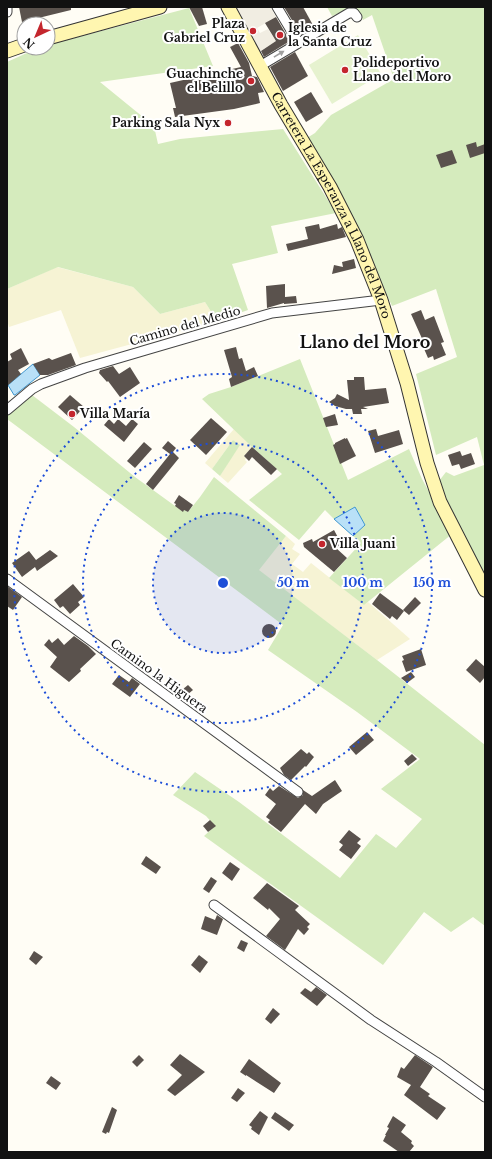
<svg xmlns="http://www.w3.org/2000/svg" width="492" height="1159" viewBox="0 0 492 1159" font-family="'Libre Baskerville',serif">
<rect width="100%" height="100%" fill="#fffdf5"/>
<!-- farmland -->
<g fill="#f6f3d4">
<path d="M57,267L133,287L160,314L205,302L217,321L80,358L61,310L9,327L7,320V289Z"/>
<path d="M234,429L252,447L244,456L246,458L245,460L247,462L228,483L220,476L239,444L233,440L212,469L205,463Z"/>
<path d="M286,536L295,544L292,549L300,554L292,564L303,572L311,563L364,605L368,602L410,639L377,660L258,570Z"/>
</g>
<!-- green -->
<g fill="#d5ebbd">
<path d="M327,7H353L332,16Z"/>
<path d="M355,7H485V579L447,503L439,481L446,472L454,476L484,465L477,437L436,455L416,374L457,357L436,289L392,306L353,219L307,138L315,133L331,115L394,79L372,15L363,20Z"/>
<path d="M189,8L213,66L100,82L154,126L158,144L180,139L283,129L336,213L271,226L278,253L232,264L248,310L217,321L205,302L160,314L133,287L58,267L7,289V62L38,48H48V45Z"/>
<path d="M300,359L348,480L409,449L422,479L452,534L364,605L329,578L361,543L353,536L365,525L355,507L334,519L325,510L299,540L249,500L282,474L252,447L202,399L209,394L231,387Z"/>
<path d="M32,395L74,427L135,477L182,511L184,510L188,512L200,497L214,477L286,536L259,570L377,660L485,745V862L484,863L485,864V926L473,917L451,932L424,912L383,965L204,836L215,826L206,816L173,795L195,772L239,802L340,878L376,834L396,848L422,819L381,789L420,759L357,712L268,650L283,625L7,419V416Z"/>
<path d="M233,440L240,445L220,476L212,469Z"/>
</g>
<!-- pitch -->
<path fill="#e6f2cf" d="M358,35L381,74L332,104L309,65Z"/>
<!-- plaza -->
<path fill="#f1ede2" d="M235,7H270L276,17L257,28L260,33L268,29L276,41L259,52Z"/>
<!-- water -->
<g fill="#b9e0f7" stroke="#3f96cf">
<path d="M33,364L40,375L15,395H14L8,385Z"/>
<path d="M355,507L365,525L353,536L334,519Z"/>
</g>
<!-- building -->
<g fill="#5a524d">
<path d="M19,7H71V10L22,22Z"/>
<path d="M189,7H202L207,24L199,26Z"/>
<path d="M284,7H303L314,27L301,35Z"/>
<path d="M276,17L290,41L264,57L261,51L276,41L265,23Z"/>
<path d="M238,43L249,63L252,76L257,77L264,92L258,93L260,103L234,109L175,117L173,108H176L170,83L241,67L230,47Z"/>
<path d="M295,52L308,76L283,91L270,67Z"/>
<path d="M311,92L323,112L306,122L294,102Z"/>
<path d="M476,142L477,147L485,144V153L470,158L466,145Z"/>
<path d="M452,150L457,163L441,168L436,155Z"/>
<path d="M319,224L320,229L337,224L338,229L342,227L346,237L288,251L286,244L308,239L305,227Z"/>
<path d="M354,259L356,268L332,274L334,265L343,267L342,262Z"/>
<path d="M285,284V297L296,296L297,303L284,304V303L267,308L266,286Z"/>
<path d="M421,310L425,320L434,316L444,342L441,343L446,355L434,360L433,356L428,358L422,344L424,343L411,314Z"/>
<path d="M236,347L239,359L242,358L246,371L254,367L258,376L231,387L229,379L232,377L224,350Z"/>
<path d="M21,348L29,364L18,370L21,374L7,386V362L12,359L10,354Z"/>
<path d="M71,353L76,365L48,375H40L33,364L49,358L52,360Z"/>
<path d="M113,366L119,374L130,367L140,383L120,397L108,381L107,382L99,373L100,370Z"/>
<path d="M354,377H364L365,390L386,388L389,403L363,407L368,409H361L362,414H353L352,409H346L335,406L329,402L335,398L337,394L349,400L347,380H354Z"/>
<path d="M70,395L84,407L72,420L58,407Z"/>
<path d="M335,414L338,425L326,427L323,418Z"/>
<path d="M211,418L227,432L206,455L190,440Z"/>
<path d="M109,419L114,424L118,419L126,426L132,419L138,424L124,442L104,425Z"/>
<path d="M376,429L378,436L399,430L403,444L375,453L368,431Z"/>
<path d="M345,438V439L347,438L356,456L340,464L333,445L335,444V443Z"/>
<path d="M168,441L176,448L173,452L179,458L153,490L146,484L170,454L162,448Z"/>
<path d="M144,442L152,449L135,468L127,461Z"/>
<path d="M252,447L277,469L271,475L252,457L249,461L244,456Z"/>
<path d="M460,451L462,456L471,453L475,464L461,469L459,464L452,466L448,455Z"/>
<path d="M179,495L193,505L188,512L184,510L183,512L175,506L176,504L174,503Z"/>
<path d="M334,530L342,545L336,548L347,558L334,572L304,547L303,543L312,539L313,542Z"/>
<path d="M50,550L58,556L37,571L35,567L22,577L12,563L29,551L36,560Z"/>
<path d="M73,584L84,597L78,602L80,605L70,614L63,606L60,608L54,600Z"/>
<path d="M7,586L22,597L13,610L7,606Z"/>
<path d="M380,593L404,611L397,620L392,616L390,619L372,604Z"/>
<path d="M415,597L421,603L409,615L403,610Z"/>
<circle cx="269" cy="631" r="7"/>
<path d="M74,636L88,646L96,654L80,669L81,671L69,682L50,667L57,657L44,645L49,639L52,643L58,638L64,645Z"/>
<path d="M421,649L426,665L406,672L402,661L404,660L402,656Z"/>
<path d="M476,659L485,667V677L480,683L466,670Z"/>
<path d="M411,672L415,677L407,683L401,678Z"/>
<path d="M119,675L129,682L132,678L140,684L130,697L112,684Z"/>
<path d="M188,685L193,690L182,699L177,694Z"/>
<path d="M367,732L374,740L356,755L349,747Z"/>
<path d="M301,749L307,754L309,752L314,757L306,767L305,766L291,780L284,775L280,768Z"/>
<path d="M412,754L417,759L408,766L404,761Z"/>
<path d="M335,780L342,791L323,804L316,814L305,804L281,832L268,822L270,820L266,817L276,804L265,795L270,788L273,791L279,786L298,798L303,795V790L312,796Z"/>
<path d="M210,820L216,826L208,832L203,826Z"/>
<path d="M349,830L361,839L357,843L361,846L351,859L339,850L343,845L339,842Z"/>
<path d="M146,856L161,867L156,874L141,864Z"/>
<path d="M230,862L240,869L232,881L222,873Z"/>
<path d="M211,877L217,881L209,893L203,889Z"/>
<path d="M267,883L299,906L295,910L310,924L307,927L309,929L304,935L298,929L285,950L266,936L280,919L269,908L268,910L253,898Z"/>
<path d="M217,915L223,919L217,935L201,929L205,916L215,920Z"/>
<path d="M241,940L248,943L244,952L237,948Z"/>
<path d="M34,951L43,957L36,965L29,959Z"/>
<path d="M199,955L208,962L200,973L191,965Z"/>
<path d="M316,987L327,995L317,1006L300,993L305,988L311,992Z"/>
<path d="M273,1008L280,1014L271,1024L265,1019Z"/>
<path d="M180,1054L205,1072L175,1096L167,1090L182,1075L170,1065Z"/>
<path d="M139,1055L144,1060L137,1067L132,1062Z"/>
<path d="M415,1055L433,1067L420,1087L430,1094L428,1096L446,1108L437,1120L404,1095L411,1085L397,1077L401,1067L404,1069Z"/>
<path d="M249,1059L281,1083L274,1093L246,1075V1076L240,1072Z"/>
<path d="M51,1076L61,1083L56,1090L46,1083Z"/>
<path d="M238,1088L245,1093L237,1102L231,1098Z"/>
<path d="M112,1107L117,1110L109,1133L107,1132L106,1134L102,1132Z"/>
<path d="M260,1111L268,1117L259,1135L251,1129L252,1127L249,1125Z"/>
<path d="M275,1112L294,1125L289,1131L271,1118Z"/>
<path d="M393,1116L406,1125L401,1132L412,1141L411,1143L414,1146L409,1152H399L383,1141L386,1135H385L389,1128L387,1127Z"/>
</g>
<g fill="none" stroke-linecap="round" stroke-linejoin="round">
<!-- minor casing -->
<g stroke="#444" stroke-width="11">
<g id="minor">
<path d="M277,7L298,42"/>
<path d="M7,12V7"/>
<path d="M260,66L349,13H354L357,17"/>
<path d="M7,410L32,389L41,384L85,368L146,350L272,313L381,300"/>
<path d="M7,579L298,792"/>
<path d="M214,905L371,1020L436,1062L485,1097"/>
</g>
</g>
<!-- secondary casing -->
<g stroke="#333" stroke-width="15">
<g id="secondary">
<path id="s1" d="M228,7L281,105L330,187L357,240L381,300L407,383L427,463L440,502L485,590"/>
<path d="M48,38L160,7"/>
<path d="M7,51L24,45"/>
</g>
</g>
<!-- minor -->
<use href="#minor" stroke="#fff" stroke-width="9"/>
<!-- secondary -->
<use href="#secondary" stroke="#fff6b0" stroke-width="13"/>
</g>
<!-- one-way arrows -->
<defs><path id="oneway-solid" d="M-6-.8H1V-3.2L6.5 0L1 3.2V.8H-6Z"/></defs>
<use fill="#a0a0a0" href="#oneway-solid" transform="translate(279 54) rotate(-31)"/>
<!-- distance rings -->
<circle cx="223" cy="583" r="70" fill="#1d4ed8" fill-opacity=".12"/>
<g fill="none" stroke="#1d4ed8" stroke-width="2" stroke-dasharray="2 4">
<circle cx="223" cy="583" r="70"/>
<circle cx="223" cy="583" r="140"/>
<circle cx="223" cy="583" r="209"/>
</g>
<!-- markers -->
<g fill="#c4262e" stroke="#fff" stroke-width="1.5">
<circle cx="253" cy="31" r="4"/>
<circle cx="280" cy="35" r="4"/>
<circle cx="345" cy="70" r="4"/>
<circle cx="251" cy="81" r="4"/>
<circle cx="228" cy="123" r="4"/>
<circle cx="72" cy="414" r="4"/>
<circle cx="322" cy="544" r="4"/>
</g>
<g text-anchor="middle" stroke-width="4" stroke-linejoin="round" paint-order="stroke">
<!-- poi labels -->
<g font-size="12" font-weight="bold" fill="#111" stroke="#fff" text-anchor="start">
<text x="245" y="28" text-anchor="end">Plaza<tspan x="245" dy="14">Gabriel Cruz</tspan></text>
<text x="288" y="32">Iglesia de<tspan x="288" dy="14">la Santa Cruz</tspan></text>
<text x="353" y="67">Polideportivo<tspan x="353" dy="14">Llano del Moro</tspan></text>
<text x="243" y="78" text-anchor="end">Guachinche<tspan x="243" dy="14">el Belillo</tspan></text>
<text x="220" y="127" text-anchor="end">Parking Sala Nyx</text>
<text x="80" y="418">Villa María</text>
<text x="330" y="548">Villa Juani</text>
</g>
<!-- street labels -->
<g font-size="12" fill="#111" stroke="#fff">
<text dy="4" stroke="none"><textPath href="#s1" startOffset="224">Carretera La Esperanza a Llano del Moro</textPath></text>
<text transform="translate(185 326) rotate(-16)" y="4">Camino del Medio</text>
<text transform="translate(159 676) rotate(36)" y="4">Camino la Higuera</text>
</g>
<!-- district labels -->
<g font-size="16" font-weight="bold" fill="#111" stroke="#fff">
<text x="365" y="348">Llano del Moro</text>
</g>
</g>
<circle cx="223" cy="583" r="6" fill="#1d4ed8" stroke="#fff" stroke-width="2"/>
<g font-size="12" text-anchor="middle" font-weight="bold" fill="#1d4ed8" stroke="#fff" stroke-width="4" stroke-linejoin="round" paint-order="stroke">
<text x="293" y="587">50 m</text>
<text x="363" y="587">100 m</text>
<text x="432" y="587">150 m</text>
</g>
<!-- border -->
<rect width="492" height="1159" fill="none" stroke="#111111" stroke-width="16"/>
<!-- north arrow -->
<g transform="translate(36 36) rotate(224)"><circle r="19" fill="#ffffff" stroke="#a0a0a0"/>
<path d="M0-3L7 15L0 10L-7 15Z" fill="#c4262e"/>
<text y="-6" font-size="11" font-weight="bold" text-anchor="middle" fill="#111111">N</text>
</g>
</svg>
